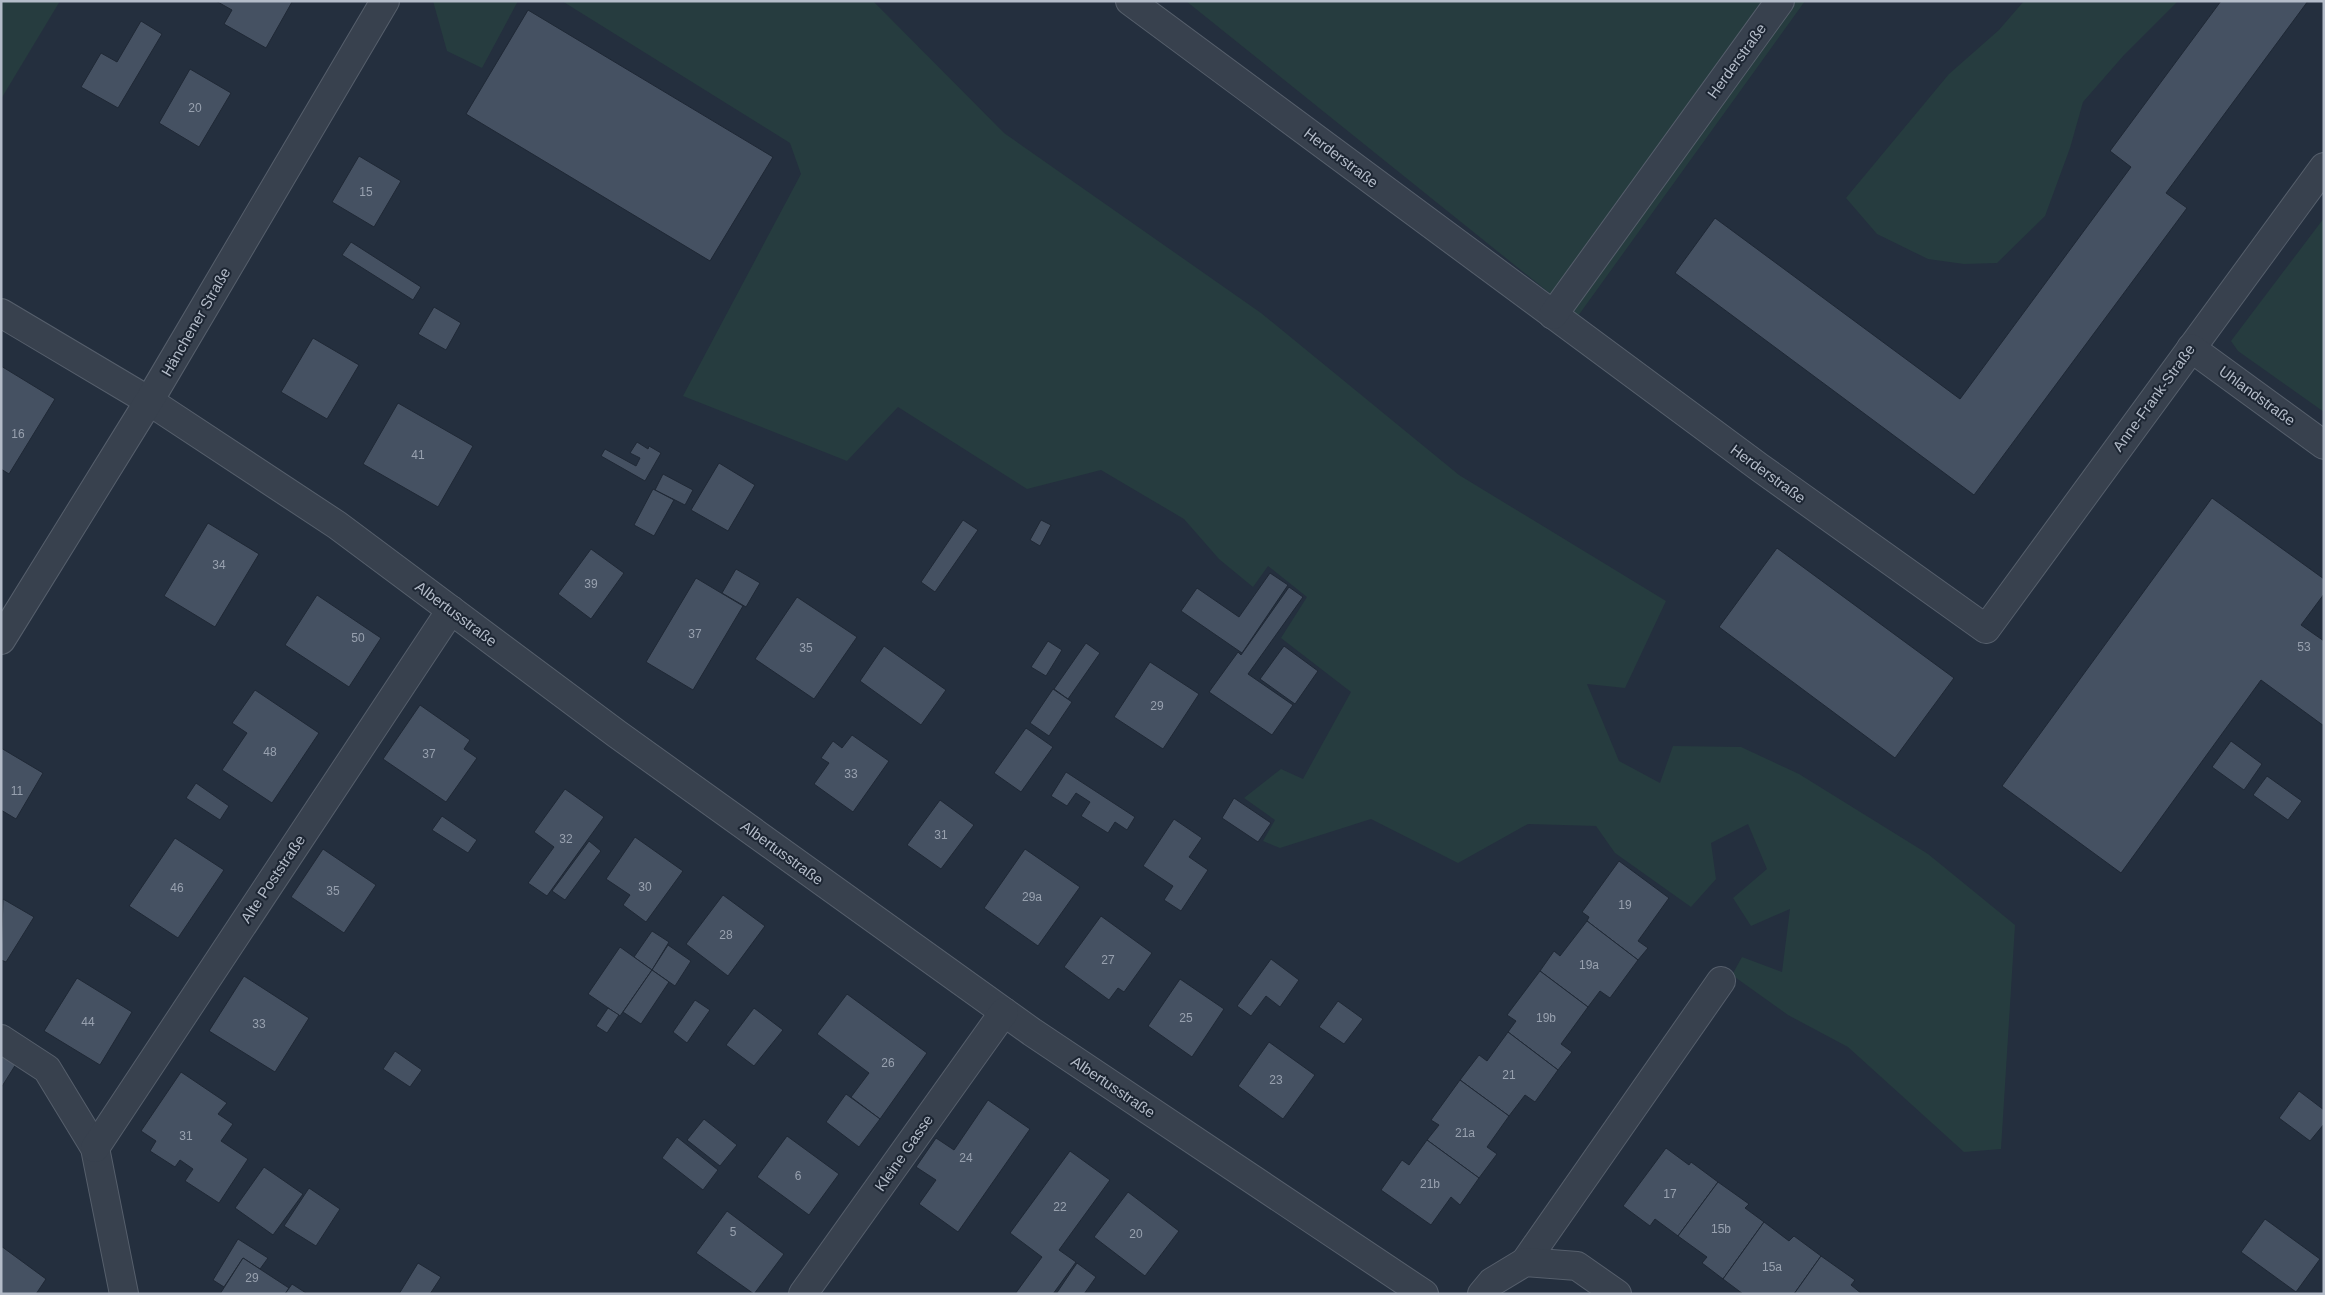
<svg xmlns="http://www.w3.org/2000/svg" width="2325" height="1295" viewBox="0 0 2325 1295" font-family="Helvetica,sans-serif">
<rect width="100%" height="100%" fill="#242f3e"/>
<!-- green -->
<g fill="#263c3f">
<path d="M1,1H60L1,99Z"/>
<path d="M433,1H518L482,68L447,51Z"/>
<path d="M562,1H873L1004,133L1261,313L1459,475L1666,601L1625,688L1587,684L1619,761L1660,783L1673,746L1741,747L1799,774L1928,854L2015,925L2001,1149L1964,1152L1848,1047L1788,1015L1732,975L1742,957L1782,972L1790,909L1751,926L1733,898L1767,869L1748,824L1711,843L1716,879L1691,907L1615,853L1596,826L1528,824L1458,863L1371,819L1280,848L1263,841L1275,820L1244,798L1281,769L1303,779L1351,692L1281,638L1307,597L1268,566L1253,587L1219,559L1184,519L1101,470L1027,489L898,407L847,461L683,396L801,174L790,143Z"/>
<path d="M1186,1H1805L1578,316Z"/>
<path d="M2024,1H2178L2124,55L2083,102L2070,148L2045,216L1997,263L1964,264L1928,259L1877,234L1846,198L1949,74L1999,30Z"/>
<path d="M2324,218V412L2238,351L2231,341Z"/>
</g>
<!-- building -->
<g fill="#455162" stroke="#1f2835">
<path d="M216,1H292V2L266,48L224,24L232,10Z"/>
<path d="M2221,1H2308L2166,193L2187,208L1974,495L1675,273L1715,218L1960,399L2131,167L2110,151Z"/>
<path d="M528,10L773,157L710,261L466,114Z"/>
<path d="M141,21L162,34L118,108L81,87L101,53L117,62Z"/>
<path d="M190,69L231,93L199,147L159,123Z"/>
<path d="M359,156L401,181L374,227L332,202Z"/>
<path d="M351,242L421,287L413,300L342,255Z"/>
<path d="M434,307L461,323L446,350L418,334Z"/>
<path d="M313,338L359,365L327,419L281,392Z"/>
<path d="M1,366L55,399L9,474L1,469Z"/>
<path d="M398,403L473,446L438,507L363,464Z"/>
<path d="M637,442L648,449L649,446L661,453L645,481L601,456L605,449L636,466L640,458L630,453Z"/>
<path d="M719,463L755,485L728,531L691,510Z"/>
<path d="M663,474L693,490L685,505L655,490Z"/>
<path d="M653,489L674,500L654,536L634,525Z"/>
<path d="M2212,498L2324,579V594L2301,625L2324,641V726L2261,680L2121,873L2002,786Z"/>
<path d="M963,520L978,530L935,592L921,582Z"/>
<path d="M1041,520L1051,525L1040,546L1030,540Z"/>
<path d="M208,523L259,554L215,627L164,596Z"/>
<path d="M1777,548L1954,678L1895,758L1719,627Z"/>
<path d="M591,549L624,573L591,619L558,594Z"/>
<path d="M736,569L760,583L746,607L722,593Z"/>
<path d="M1270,573L1288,585L1242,653L1181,611L1197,588L1239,617Z"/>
<path d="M696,578L743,606L693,690L646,662Z"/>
<path d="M1289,587L1303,597L1248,674L1293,705L1272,735L1209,692L1238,652L1241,655Z"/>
<path d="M317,595L381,638L349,687L285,645Z"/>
<path d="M797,597L857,637L814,699L755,659Z"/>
<path d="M1048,641L1062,650L1046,676L1031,667Z"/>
<path d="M1086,643L1100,653L1068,699L1054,689Z"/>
<path d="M884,646L946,690L921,725L860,681Z"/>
<path d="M1284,646L1318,671L1295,704L1260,679Z"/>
<path d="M1150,662L1199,694L1163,749L1114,717Z"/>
<path d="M1053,689L1072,702L1049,736L1030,723Z"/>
<path d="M255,690L319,733L272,803L222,770L247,733L232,723Z"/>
<path d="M420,705L470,740L464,749L477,758L446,802L383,759Z"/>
<path d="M1026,728L1053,747L1021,792L994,773Z"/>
<path d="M852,735L889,761L853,812L814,784L829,763L821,758L833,741L842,748Z"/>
<path d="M2231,741L2262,764L2244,790L2212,767Z"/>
<path d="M1,748L43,773L16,819L1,810Z"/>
<path d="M1066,772L1135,817L1127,830L1115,822L1108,833L1081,816L1090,802L1076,793L1067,806L1051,796Z"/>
<path d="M2267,776L2302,801L2288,820L2253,795Z"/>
<path d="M196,783L229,806L220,820L186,798Z"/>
<path d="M565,789L604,817L547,896L528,883L554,847L534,832Z"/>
<path d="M1234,798L1271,823L1258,842L1222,818Z"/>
<path d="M940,800L974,825L941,869L907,845Z"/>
<path d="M442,816L477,840L468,853L432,830Z"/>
<path d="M1174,819L1202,838L1189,857L1208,870L1181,911L1164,900L1173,886L1143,866Z"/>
<path d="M635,837L683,871L646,922L623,905L630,895L606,879Z"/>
<path d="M175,838L224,870L178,938L129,906Z"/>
<path d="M589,841L601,851L565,900L552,891Z"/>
<path d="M323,849L376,885L344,933L291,897Z"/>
<path d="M1025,849L1080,887L1038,946L984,908Z"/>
<path d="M1619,861L1669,898L1638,941L1648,948L1638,960L1587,921L1589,917L1582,912Z"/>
<path d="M723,895L765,926L728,976L686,944Z"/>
<path d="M3,899L34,917L6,962L1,960Z"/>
<path d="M1101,916L1152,953L1124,992L1118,988L1109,1000L1064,967Z"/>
<path d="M1587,921L1638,960L1610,998L1600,991L1588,1007L1540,971L1554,951L1560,956Z"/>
<path d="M652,931L669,942L652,970L634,957Z"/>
<path d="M668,945L691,961L675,986L652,970Z"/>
<path d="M620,947L652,970L620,1016L588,994Z"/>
<path d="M1271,959L1299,980L1280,1007L1266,996L1251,1016L1237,1006Z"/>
<path d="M652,970L669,982L641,1024L623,1012Z"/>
<path d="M1540,971L1588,1007L1561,1044L1572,1052L1558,1070L1508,1032L1516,1021L1507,1015Z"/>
<path d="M244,976L309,1018L275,1072L209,1031Z"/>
<path d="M77,978L132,1012L100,1065L44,1031Z"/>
<path d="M1180,979L1224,1009L1192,1057L1148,1026Z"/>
<path d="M847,994L927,1053L880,1119L851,1097L869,1073L817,1034Z"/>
<path d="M695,1000L710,1010L687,1043L673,1032Z"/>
<path d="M1338,1001L1363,1019L1344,1044L1319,1027Z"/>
<path d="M608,1008L619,1015L607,1033L596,1026Z"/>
<path d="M754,1008L783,1030L754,1066L726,1045Z"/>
<path d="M1508,1032L1558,1070L1535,1102L1525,1095L1509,1116L1460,1080L1479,1055L1487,1061Z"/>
<path d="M1269,1042L1315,1075L1283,1119L1238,1086Z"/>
<path d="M1,1044L21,1056L1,1088Z"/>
<path d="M395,1051L422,1070L410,1087L383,1069Z"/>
<path d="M181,1072L227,1103L218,1114L233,1124L221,1141L248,1159L219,1203L185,1181L193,1169L180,1160L175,1167L150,1151L156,1141L141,1131Z"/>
<path d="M1460,1080L1509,1116L1487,1147L1497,1154L1479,1178L1427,1140L1439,1125L1431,1120Z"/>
<path d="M2299,1091L2324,1110V1124L2310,1141L2279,1118Z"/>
<path d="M846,1094L880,1119L859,1147L826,1122Z"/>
<path d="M988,1100L1030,1129L958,1232L919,1204L936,1180L916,1167L936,1138L954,1150Z"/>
<path d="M704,1119L737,1145L720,1166L687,1140Z"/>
<path d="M787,1136L839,1174L809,1215L757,1177Z"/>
<path d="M677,1137L718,1170L703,1190L662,1158Z"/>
<path d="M1427,1140L1479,1178L1460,1205L1451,1197L1431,1225L1381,1190L1402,1160L1409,1165Z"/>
<path d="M1666,1148L1689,1165L1691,1162L1718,1182L1678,1236L1655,1219L1650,1226L1623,1206Z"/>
<path d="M1070,1151L1110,1180L1059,1250L1076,1262L1053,1294H1015L1042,1257L1010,1233Z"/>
<path d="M264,1167L303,1194L273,1235L235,1208Z"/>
<path d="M1718,1182L1749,1204L1745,1208L1764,1222L1723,1279L1702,1263L1707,1257L1678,1236Z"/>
<path d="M309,1188L340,1209L316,1246L284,1226Z"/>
<path d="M1128,1192L1179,1231L1145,1276L1094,1237Z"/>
<path d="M727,1211L784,1254L754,1294L696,1253Z"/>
<path d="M2265,1219L2320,1259L2296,1292L2241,1252Z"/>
<path d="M1764,1222L1789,1241L1794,1236L1821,1256L1794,1294H1743L1723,1279Z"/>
<path d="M238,1239L268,1258L260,1269L243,1258L224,1287L213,1280Z"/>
<path d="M1,1246L46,1279L36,1294H1Z"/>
<path d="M1821,1256L1855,1280L1851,1285L1862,1294H1794Z"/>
<path d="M243,1258L289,1288L285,1294H220Z"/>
<path d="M418,1263L441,1277L430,1294H399Z"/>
<path d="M1077,1263L1096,1277L1084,1294H1056Z"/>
<path d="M292,1284L306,1293L305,1294H285Z"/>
</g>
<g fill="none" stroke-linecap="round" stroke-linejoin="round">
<!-- minor casing -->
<g stroke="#565f6c" stroke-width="30">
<g id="minor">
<path d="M1130,1L1759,467L1986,629L2324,167"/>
<path d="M1,313L149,401L337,525L617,734L1032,1032L1424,1294"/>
<path d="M1553,315L1780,1"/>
<path d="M2191,348L2324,445"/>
<path d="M1,640L149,401L385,1"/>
<path d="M1,1039L47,1069L95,1148L124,1294"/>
<path d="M95,1148L451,610"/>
<path d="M1525,1262L1721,981"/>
<path d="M803,1294L1004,1012"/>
<path d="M1482,1294L1492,1282L1525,1262L1577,1266L1617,1294"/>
</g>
</g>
<!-- minor -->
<use href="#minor" stroke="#38414e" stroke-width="28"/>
</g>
<g text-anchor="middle" stroke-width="4" stroke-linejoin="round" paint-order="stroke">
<!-- number labels -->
<g font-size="12" fill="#98a1af">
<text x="195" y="112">20</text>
<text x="366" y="196">15</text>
<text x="18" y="438">16</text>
<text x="418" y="459">41</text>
<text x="219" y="569">34</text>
<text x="591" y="588">39</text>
<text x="695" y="638">37</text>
<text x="358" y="642">50</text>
<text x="2304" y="651">53</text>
<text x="806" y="652">35</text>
<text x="1157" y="710">29</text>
<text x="270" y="756">48</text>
<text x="429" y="758">37</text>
<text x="851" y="778">33</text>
<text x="17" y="795">11</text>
<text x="941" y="839">31</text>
<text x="566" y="843">32</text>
<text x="645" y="891">30</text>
<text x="177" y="892">46</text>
<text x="333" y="895">35</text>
<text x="1032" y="901">29a</text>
<text x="1625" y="909">19</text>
<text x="726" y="939">28</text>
<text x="1108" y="964">27</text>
<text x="1589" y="969">19a</text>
<text x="1186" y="1022">25</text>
<text x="1546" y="1022">19b</text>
<text x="88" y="1026">44</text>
<text x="259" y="1028">33</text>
<text x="888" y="1067">26</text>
<text x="1509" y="1079">21</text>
<text x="1276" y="1084">23</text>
<text x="1465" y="1137">21a</text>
<text x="186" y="1140">31</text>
<text x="966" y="1162">24</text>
<text x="798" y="1180">6</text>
<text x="1430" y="1188">21b</text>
<text x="1670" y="1198">17</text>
<text x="1060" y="1211">22</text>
<text x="1721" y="1233">15b</text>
<text x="733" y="1236">5</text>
<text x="1136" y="1238">20</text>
<text x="1772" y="1271">15a</text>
<text x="252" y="1282">29</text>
</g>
<!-- street labels -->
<g font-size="15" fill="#b4bcc9" stroke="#1d2633">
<text transform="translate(1737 61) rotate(-54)" y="5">Herderstraße</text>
<text transform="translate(1341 158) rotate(37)" y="5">Herderstraße</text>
<text transform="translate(196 322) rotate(-60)" y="5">Hänchener Straße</text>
<text transform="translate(2257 396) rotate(36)" y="5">Uhlandstraße</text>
<text transform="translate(2154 398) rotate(-54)" y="5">Anne-Frank-Straße</text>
<text transform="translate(1768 474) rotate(36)" y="5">Herderstraße</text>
<text transform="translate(456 614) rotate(37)" y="5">Albertusstraße</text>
<text transform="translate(782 853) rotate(36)" y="5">Albertusstraße</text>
<text transform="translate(273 879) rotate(-56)" y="5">Alte Poststraße</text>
<text transform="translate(1113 1087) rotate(34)" y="5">Albertusstraße</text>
<text transform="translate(904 1153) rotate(-55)" y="5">Kleine Gasse</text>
</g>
</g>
<!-- border -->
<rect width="2325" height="1295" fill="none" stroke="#b4bcc9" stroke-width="5"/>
</svg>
